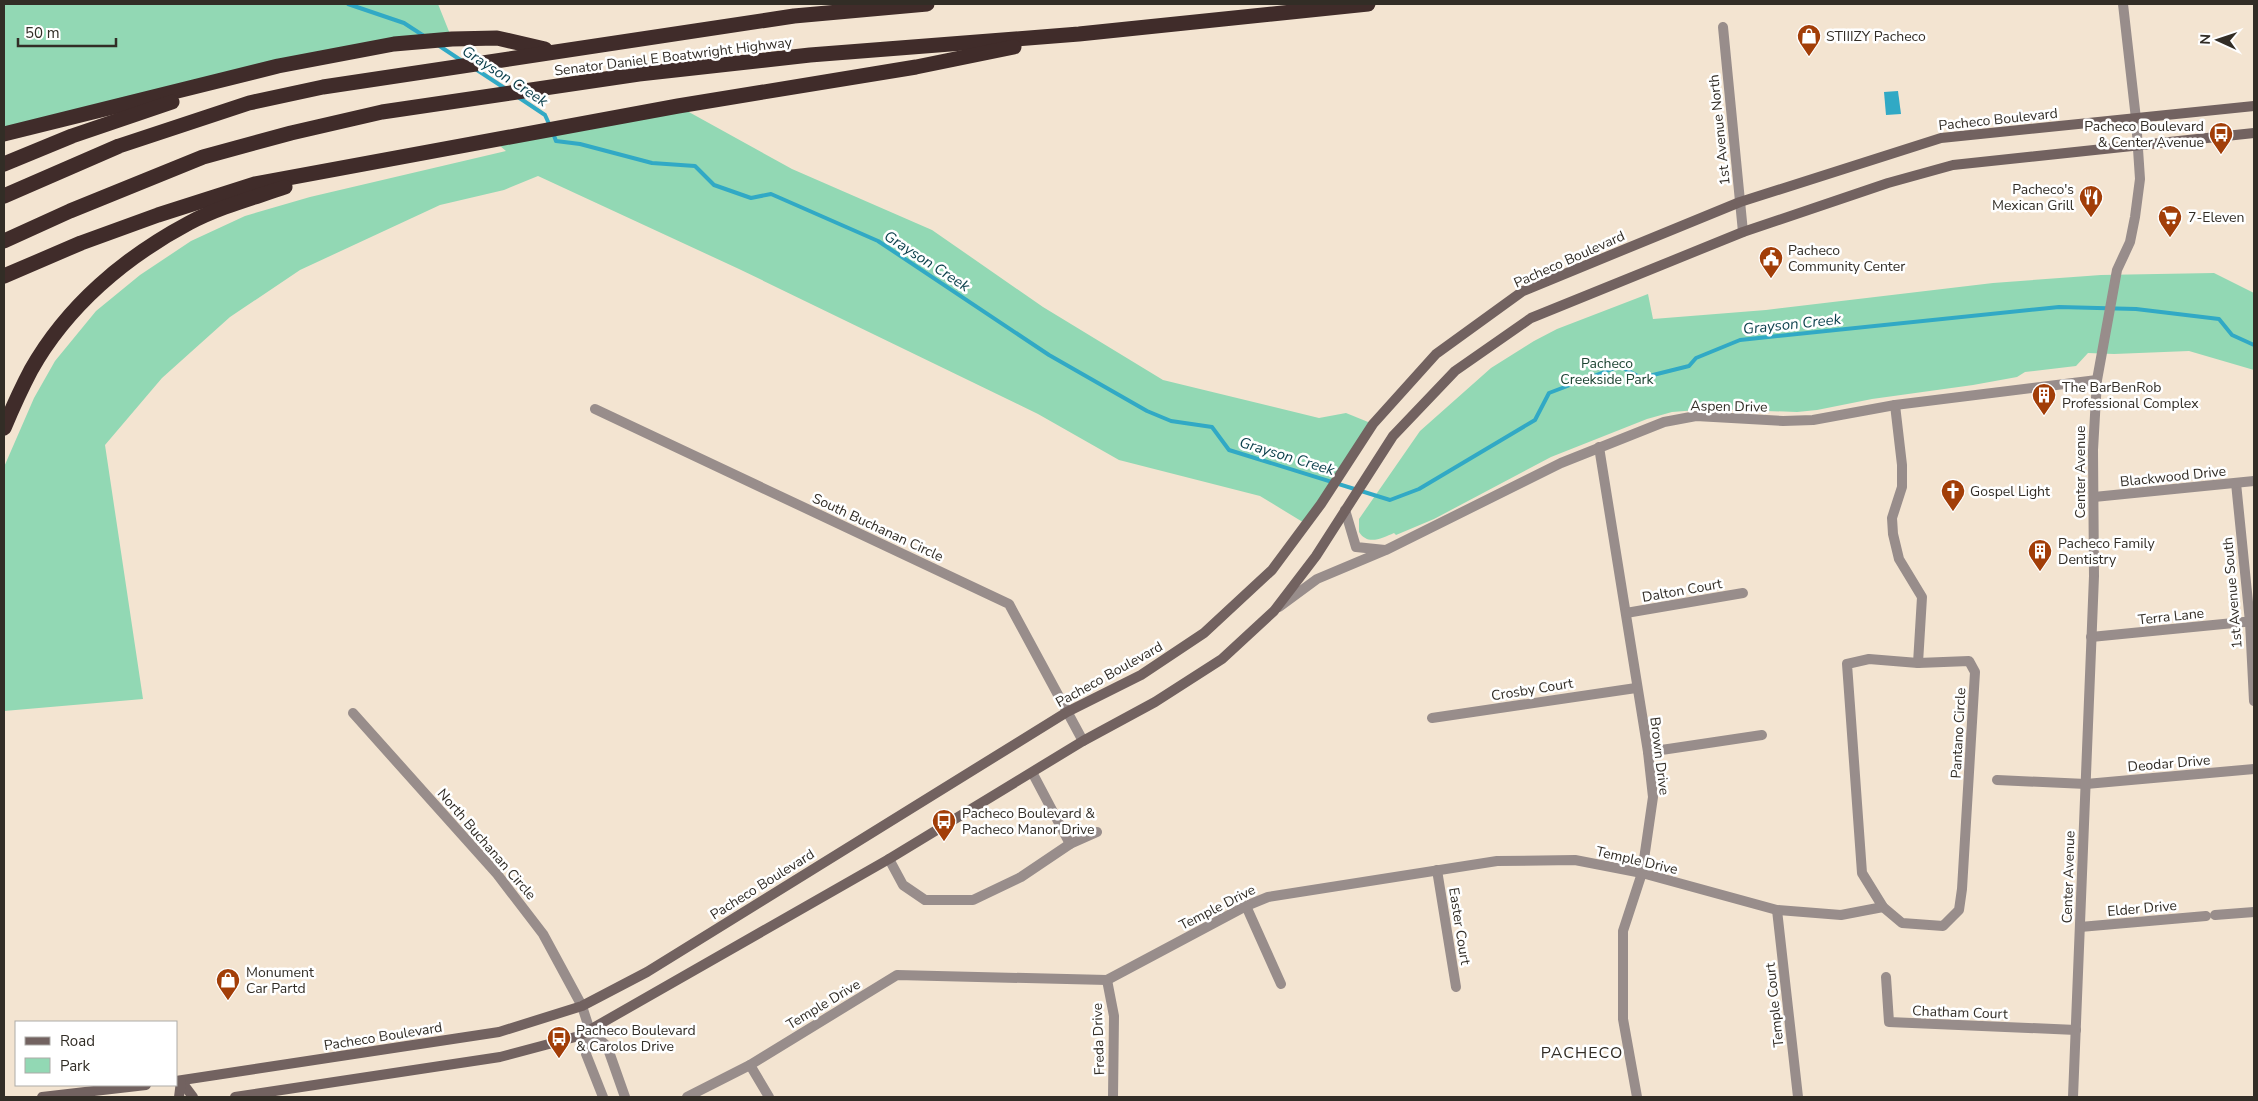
<svg xmlns="http://www.w3.org/2000/svg" width="2258" height="1101" viewBox="0 0 2258 1101" font-family="'Nunito Sans',sans-serif">
<rect width="100%" height="100%" fill="#f3e4d1"/>
<!-- green -->
<g fill="#92d8b4">
<path d="M4,4H438L452,39L394,44L4,134Z"/>
<path d="M678,106L792,169L932,230L1043,307L1163,380L1319,418L1346,413L1373,424L1306,524L1260,496L1119,460L1038,414L739,269L538,176L504,190L440,205L300,270L230,317L162,378L105,445L143,699L4,711V467L34,398L55,361L96,311L140,275L191,241L245,216L310,197L506,151L494,141Z"/>
<path d="M2214,273L2254,293V370L2189,351L2114,354L2088,353L2076,366L2025,372L2017,377L1973,385L1872,399L1817,410L1797,412L1710,409L1672,412L1647,419L1551,457L1434,519L1396,535L1394,533C1382,538 1368,546 1359,532V519L1420,431L1491,368L1534,341L1557,329L1648,294L1653,319L1766,310L1993,283L2101,275Z"/>
</g>
<!-- water -->
<path fill="#31a9c5" d="M1898,91L1901,114L1886,115L1884,92Z"/>
<g fill="none" stroke-linecap="round" stroke-linejoin="round">
<!-- stream -->
<g stroke="#31a9c5" stroke-width="4">
<path d="M348,4L404,23L424,36"/>
<path d="M438,45L462,61"/>
<path d="M474,68L506,89"/>
<path d="M518,97L545,115L550,126"/>
<path d="M553,133L556,141L580,144L652,163L695,166L714,185L751,198L771,194L878,241L1049,355L1147,411L1171,421L1212,427L1229,450L1390,500L1419,489L1535,420L1549,393L1620,366L1641,378L1689,366L1696,358L1740,340L2059,307L2136,309L2219,319L2232,335L2254,345"/>
</g>
<!-- minor -->
<g stroke="#988d8b" stroke-width="10">
<path d="M1723,27L1743,232"/>
<path d="M1895,405L1902,465V487L1892,518L1893,534L1899,559L1922,597L1918,663"/>
<path d="M595,409L1009,604L1083,741"/>
<path d="M1599,447L1648,752L1653,797L1642,873L1623,931V1019L1637,1097"/>
<path d="M2236,483L2250,622L2254,701"/>
<path d="M2094,497L2254,481"/>
<path d="M1345,510L1356,547L1385,550"/>
<path d="M1279,607L1317,579L1386,550L1561,463L1664,422L1696,416L1783,421L1813,420L1895,405L2097,380"/>
<path d="M1626,613L1743,593"/>
<path d="M2091,637L2254,621"/>
<path d="M1869,659L1918,663L1969,661L1975,672L1962,889L1959,910L1943,926L1902,923L1883,907L1862,873L1847,664Z"/>
<path d="M353,713L497,874L543,934L582,1006L590,1031L586,1054L603,1097"/>
<path d="M1432,718L1636,688"/>
<path d="M1648,752L1762,735"/>
<path d="M1033,774L1070,844"/>
<path d="M1997,780L2086,784L2254,769"/>
<path d="M889,859L903,885L925,900H973L1021,877L1070,844L1097,832"/>
<path d="M1437,870L1456,987"/>
<path d="M1246,906L1281,984"/>
<path d="M1777,910L1798,1097"/>
<path d="M2215,915L2254,912"/>
<path d="M2080,927L2206,916"/>
<path d="M1886,977L1889,1022L2076,1030"/>
<path d="M1107,980L1114,1016L1113,1097"/>
<path d="M590,1031L607,1046L625,1097"/>
<path d="M750,1065L769,1097"/>
<path d="M687,1097L750,1065L897,975L1107,980L1246,906L1268,897L1497,861L1575,860L1642,873L1777,910L1841,915L1883,907"/>
</g>
<!-- tertiary -->
<path stroke="#988d8b" stroke-width="10" d="M2073,1097L2094,576L2093,450L2097,380L2117,270L2130,242L2135,217L2140,179L2136,119L2123,4"/>
<!-- secondary -->
<g stroke="#726260" stroke-width="10">
<path d="M176,1081L499,1032L582,1006L647,972L1067,712L1141,675L1204,633L1272,570L1321,504L1373,424L1436,354L1523,291L1740,202L1941,138L2254,106"/>
<path d="M181,1081L193,1097"/>
<path d="M42,1097L146,1085"/>
<path d="M179,1097L181,1081"/>
<path d="M235,1097L500,1057L579,1036L889,859L1083,741L1155,702L1222,659L1274,611L1316,556L1393,436L1455,371L1531,318L1743,232L1888,183L1953,165L2254,133"/>
</g>
<!-- motorway -->
<g stroke="#402c2a" stroke-width="15">
<path d="M4,134L278,66L394,44L452,39L497,38L545,49"/>
<path d="M4,164L72,136L172,102"/>
<path d="M4,196L119,146L249,103L323,87L794,16L927,4"/>
<path d="M4,241L70,211L203,157L291,133L382,112L639,74L810,55L1079,34L1368,4"/>
<path d="M4,276L81,243L158,215L255,184L678,106L916,67L1014,47"/>
<path d="M4,428C12,409 21,389 31,370C67,306 125,257 189,223C219,207 253,198 285,187"/>
</g>
</g>
<!-- icons -->
<defs>
<g id="shop-pin" transform="scale(1.25)"><path d="M0 17L-7.5 6A9.5 9.5 0 1 1 7.5 6Z" fill="#a23e08" stroke="#fff"/><path d="M-5-2.5h2.3a2.7 3.5 0 0 1 5.4 0H5L5.5 6h-11ZM-1.5-2.5h3a1.5 2.3 0 0 0-3 0Z" fill="#fff"/></g>
<g id="bus-pin" transform="scale(1.25)"><path d="M0 17L-7.5 6A9.5 9.5 0 1 1 7.5 6Z" fill="#a23e08" stroke="#fff"/><path d="M-5-6H5V4H4V6H2V4H-2V6H-4V4H-5ZM-3.5-4V0h7V-4ZM-3.5 1.2v1.5H-2V1.2ZM2 1.2v1.5H3.5V1.2Z" fill="#fff"/></g>
<g id="restaurant-pin" transform="scale(1.25)"><path d="M0 17L-7.5 6A9.5 9.5 0 1 1 7.5 6Z" fill="#a23e08" stroke="#fff"/><path d="M-5-6h1v4h1v-4h1v4h1v-4h1v5L-1.5 .5V6h-2V.5L-5-1ZM5-6V6H3V1.5H1.5Q1.5-4 5-6Z" fill="#fff"/></g>
<g id="supermarket-pin" transform="scale(1.25)"><path d="M0 17L-7.5 6A9.5 9.5 0 1 1 7.5 6Z" fill="#a23e08" stroke="#fff"/><path d="M-6-5.5h2.5l.6 2H6L4.5 2H-2.5L-4.4-4H-6ZM-1.5 3.2a1.3 1.3 0 1 0 .1 0ZM3 3.2a1.3 1.3 0 1 0 .1 0Z" fill="#fff"/></g>
<g id="civic-pin" transform="scale(1.25)"><path d="M0 17L-7.5 6A9.5 9.5 0 1 1 7.5 6Z" fill="#a23e08" stroke="#fff"/><path d="M-.6-6.5H3V-4.5H.6V-3L4-1V1h2V6H-6V1h2V-1L-.6-3ZM-1.2 2.5V6h2.4V2.5Z" fill="#fff"/></g>
<g id="building-pin" transform="scale(1.25)"><path d="M0 17L-7.5 6A9.5 9.5 0 1 1 7.5 6Z" fill="#a23e08" stroke="#fff"/><path d="M-4-6H4V6H1V3H-1V6H-4ZM-2.5-4.3h1.7v1.8h-1.7ZM.8-4.3h1.7v1.8H.8ZM-2.5-1h1.7V.8h-1.7ZM.8-1h1.7V.8H.8Z" fill="#fff"/></g>
<g id="church-pin" transform="scale(1.25)"><path d="M0 17L-7.5 6A9.5 9.5 0 1 1 7.5 6Z" fill="#a23e08" stroke="#fff"/><path d="M-1.2-6h2.4v3.5h3.3v2.4h-3.3V6h-2.4V-.1h-3.3v-2.4h3.3Z" fill="#fff"/></g>
</defs>
<g fill-rule="evenodd">
<use href="#shop-pin" x="1809" y="36"/>
<use href="#bus-pin" x="2221" y="134"/>
<use href="#restaurant-pin" x="2091" y="197"/>
<use href="#supermarket-pin" x="2170" y="217"/>
<use href="#civic-pin" x="1771" y="258"/>
<use href="#building-pin" x="2044" y="395"/>
<use href="#church-pin" x="1953" y="491"/>
<use href="#building-pin" x="2040" y="551"/>
<use href="#bus-pin" x="944" y="821"/>
<use href="#shop-pin" x="228" y="980"/>
<use href="#bus-pin" x="559" y="1038"/>
</g>
<g text-anchor="middle" stroke-width="5" stroke-linejoin="round" paint-order="stroke">
<!-- poi labels -->
<g font-size="14" fill="#322d26" stroke="#fff" text-anchor="start">
<text x="1826" y="41">STIIIZY Pacheco</text>
<text x="2204" y="131" text-anchor="end">Pacheco Boulevard<tspan x="2204" dy="16">&amp; Center Avenue</tspan></text>
<text x="2074" y="194" text-anchor="end">Pacheco's<tspan x="2074" dy="16">Mexican Grill</tspan></text>
<text x="2188" y="222">7-Eleven</text>
<text x="1788" y="255">Pacheco<tspan x="1788" dy="16">Community Center</tspan></text>
<text x="2062" y="392">The BarBenRob<tspan x="2062" dy="16">Professional Complex</tspan></text>
<text x="1970" y="496">Gospel Light</text>
<text x="2058" y="548">Pacheco Family<tspan x="2058" dy="16">Dentistry</tspan></text>
<text x="962" y="818">Pacheco Boulevard &amp;<tspan x="962" dy="16">Pacheco Manor Drive</tspan></text>
<text x="246" y="977">Monument<tspan x="246" dy="16">Car Partd</tspan></text>
<text x="576" y="1035">Pacheco Boulevard<tspan x="576" dy="16">&amp; Carolos Drive</tspan></text>
</g>
<!-- street labels -->
<g font-size="14" fill="#322d26" stroke="#fff">
<text transform="translate(673 56) rotate(-7)" y="5">Senator Daniel E Boatwright Highway</text>
<text transform="translate(1998 119) rotate(-6)" y="5">Pacheco Boulevard</text>
<text transform="translate(1719 130) rotate(-96)" y="5">1st Avenue North</text>
<text transform="translate(1569 259) rotate(-24)" y="5">Pacheco Boulevard</text>
<text transform="translate(1729 406) rotate(1)" y="5">Aspen Drive</text>
<text transform="translate(2080 472) rotate(-90)" y="5">Center Avenue</text>
<text transform="translate(2173 476) rotate(-6)" y="5">Blackwood Drive</text>
<text transform="translate(878 527) rotate(25)" y="5">South Buchanan Circle</text>
<text transform="translate(1682 590) rotate(-10)" y="5">Dalton Court</text>
<text transform="translate(2232 593) rotate(-95)" y="5">1st Avenue South</text>
<text transform="translate(2171 616) rotate(-6)" y="5">Terra Lane</text>
<text transform="translate(1109 674) rotate(-29)" y="5">Pacheco Boulevard</text>
<text transform="translate(1532 689) rotate(-9)" y="5">Crosby Court</text>
<text transform="translate(1958 733) rotate(-87)" y="5">Pantano Circle</text>
<text transform="translate(1660 756) rotate(83)" y="5">Brown Drive</text>
<text transform="translate(2169 763) rotate(-5)" y="5">Deodar Drive</text>
<text transform="translate(487 844) rotate(49)" y="5">North Buchanan Circle</text>
<text transform="translate(1637 860) rotate(13)" y="5">Temple Drive</text>
<text transform="translate(2068 877) rotate(-88)" y="5">Center Avenue</text>
<text transform="translate(762 884) rotate(-32)" y="5">Pacheco Boulevard</text>
<text transform="translate(1217 907) rotate(-27)" y="5">Temple Drive</text>
<text transform="translate(2142 908) rotate(-5)" y="5">Elder Drive</text>
<text transform="translate(1460 926) rotate(81)" y="5">Easter Court</text>
<text transform="translate(823 1004) rotate(-31)" y="5">Temple Drive</text>
<text transform="translate(1774 1005) rotate(-96)" y="5">Temple Court</text>
<text transform="translate(1960 1012) rotate(2)" y="5">Chatham Court</text>
<text transform="translate(383 1036) rotate(-9)" y="5">Pacheco Boulevard</text>
<text transform="translate(1098 1039) rotate(-92)" y="5">Freda Drive</text>
</g>
<!-- park labels -->
<g font-size="14" fill="#1d4432" stroke="#fff">
<text x="1607" y="368">Pacheco<tspan x="1607" dy="16">Creekside Park</tspan></text>
</g>
<!-- water labels -->
<g font-size="15" font-style="italic" fill="#093e4a" stroke="#fff">
<text transform="translate(505 76) rotate(33)" y="5">Grayson Creek</text>
<text transform="translate(927 261) rotate(33)" y="5">Grayson Creek</text>
<text transform="translate(1792 324) rotate(-6)" y="5">Grayson Creek</text>
<text transform="translate(1287 456) rotate(17)" y="5">Grayson Creek</text>
</g>
<!-- quarter labels -->
<g font-size="16" letter-spacing="1" fill="#322d26" stroke="#fff">
<text x="1582" y="1058">PACHECO</text>
</g>
</g>
<!-- border -->
<rect width="2258" height="1101" fill="none" stroke="#322d26" stroke-width="10"/>
<!-- legend -->
<rect x="15" y="1021" width="162" height="65" fill="#ffffff" stroke="#adaba8"/>
<rect x="25" y="1037" width="25" height="8" fill="#726260" stroke="#adaba8"/>
<text x="60" y="1046" font-size="15" fill="#322d26">Road</text>
<rect x="25" y="1058" width="25" height="15" fill="#92d8b4" stroke="#adaba8"/>
<text x="60" y="1071" font-size="15" fill="#322d26">Park</text>
<!-- north arrow -->
<g transform="translate(2218 40) rotate(273)" stroke="#ffffff" stroke-width="4" paint-order="stroke">
<path d="M0-4L9 19L0 12L-9 19Z" fill="#322d26"/>
<text y="-8" font-size="14" font-weight="bold" text-anchor="middle" fill="#322d26">N</text>
</g>
<!-- scale -->
<path d="M18 38v8h98v-8" fill="none" stroke="#322d26" stroke-width="2.5"/>
<text x="25" y="38" font-size="15" fill="#322d26" stroke="#ffffff" stroke-width="4" paint-order="stroke">50 m</text>
</svg>
